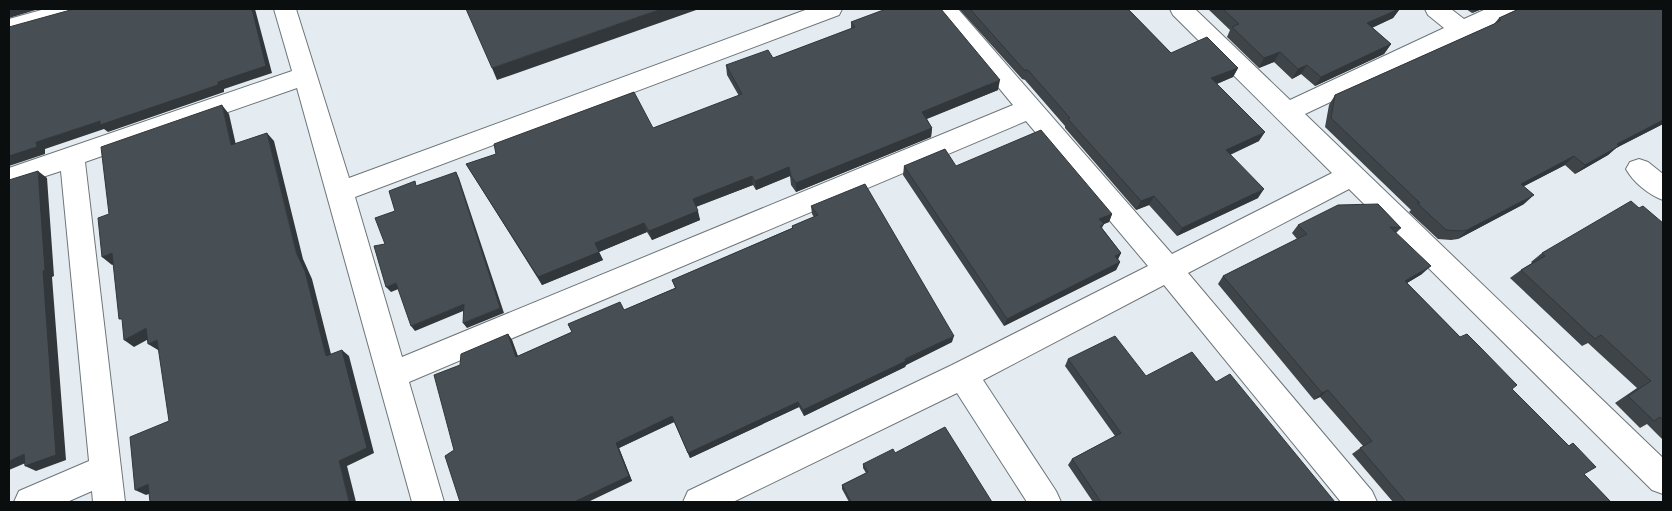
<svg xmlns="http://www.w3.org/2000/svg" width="1672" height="511" viewBox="0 0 1672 511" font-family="Inter,sans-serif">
<rect width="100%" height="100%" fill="#e4ecf1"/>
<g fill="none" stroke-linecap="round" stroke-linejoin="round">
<!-- minor casing -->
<g stroke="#6d7579" stroke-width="2">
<g id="minor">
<path d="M45,9H84L81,15L9,35V19Z"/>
<path d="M274,9H296L349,178L808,9H842L839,15L355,197L402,357L1013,105L934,9H958L1172,254L1332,173L1173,15L1170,9H1195L1290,100L1444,28L1428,15L1425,9H1451L1464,19L1486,9H1517L1514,15L1305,114L1663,458V494L1652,490L1349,189L1188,273L1372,491L1377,502H1341L1164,285L983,380L1056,491L1061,502H1027L957,393L733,502H683L688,491L952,365L1148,266L1026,121L409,382L444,502H412L297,88L85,162L125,502H93L92,491L67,502H14L19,491L89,461L61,171L9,188V168L292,71Z"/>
<path d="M1639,159L1648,162L1663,174V200C1649,195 1633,182 1626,169L1630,162Z"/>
</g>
</g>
<!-- minor -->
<use href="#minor" fill="#fff" fill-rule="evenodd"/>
</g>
<!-- wall -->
<g fill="#3e4448">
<path d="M959,9H1128L1171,53L1238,68L1233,77L1217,84L1259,141L1230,155L1258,198L1177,236L1149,205L1136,210L1065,128V126L1025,80L1022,79Z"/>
<path d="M1208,9H1401L1399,10L1393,18L1372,28L1391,44L1384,54L1315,86L1301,74L1292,79L1274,62L1259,68L1227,37L1230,30Z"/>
<path d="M1466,9H1482L1472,13Z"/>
<path d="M1518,9H1663V124L1616,148L1608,155L1575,174L1565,165L1524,186V204L1458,239L1451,240L1438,239L1409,212L1411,210L1325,127L1329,105L1335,95L1494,24L1499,18Z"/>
<path d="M851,22L998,90L927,119L932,128L931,137L796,192L791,185L790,176L756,190L753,185L696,207L700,220L652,240L647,232L599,252L603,260L542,285L466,164L653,128L739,96L727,75L726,65L773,58L851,29Z"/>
<path d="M904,166H956L1112,214L1109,222L1104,224L1102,228L1121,253L1118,259L1120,262L1116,270L1004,326L903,175Z"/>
<path d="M1378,204L1401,228L1396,233L1422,274L1407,283L1568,446L1573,443L1584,474L1611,502H1393L1352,454L1363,446L1320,397L1314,400L1218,284L1223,276L1297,239L1292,233L1298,225Z"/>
<path d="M811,206L952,342L906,365L905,367L804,416L799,407L690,458L674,422L619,448L632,481L454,450L460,365L508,334L512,340L518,356L572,332L568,324L624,310L675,288L672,280L792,228V226L814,217L812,214Z"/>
<path d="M1639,208L1663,223V440L1647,424L1640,428L1615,403L1637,388L1588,343L1582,346L1510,278L1521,270L1532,263L1531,262L1542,253Z"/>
<path d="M1068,359L1146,376L1216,382L1335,502H1093L1068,465L1072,459L1115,436L1065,366Z"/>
<path d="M895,453L992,502H849L842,489V485L866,473L863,468V464Z"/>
</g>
<!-- shaded-wall -->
<g fill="#32373b">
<path d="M9,9H39L9,18Z"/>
<path d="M252,9H255L272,73L224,89V92L108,132L104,129L45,149V154L9,166V156L36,142L218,82Z"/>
<path d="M661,9H699L497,80L492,68Z"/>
<path d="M1393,9H1401L1399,10L1393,18L1360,33L1367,23Z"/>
<path d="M1476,9H1482L1472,13Z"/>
<path d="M1391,44L1384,54L1315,86L1321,77Z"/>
<path d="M1280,52L1274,62L1259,68L1264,58Z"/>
<path d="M1307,65L1301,74L1292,79L1298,69Z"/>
<path d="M1238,68L1233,77L1206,88L1211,78Z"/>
<path d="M1000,80L998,90L921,121L922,112Z"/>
<path d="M222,105L229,114L238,154L231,145Z"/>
<path d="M1663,120V124L1616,148L1608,155L1575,174L1585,165L1617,144Z"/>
<path d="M932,128L931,137L796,192V183Z"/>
<path d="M1265,132L1259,141L1220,159L1226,150Z"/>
<path d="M267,133L274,141L303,259L312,279L333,362L326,356L296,252Z"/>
<path d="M1574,156L1565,165L1511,193L1521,184Z"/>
<path d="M789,167L790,176L756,190L755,181Z"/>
<path d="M38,171L47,178L54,276L52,277L66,460L36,471L25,466L43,271Z"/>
<path d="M456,172L459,178L504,313L467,328L463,323L500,308Z"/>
<path d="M752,176L753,185L695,207L693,199Z"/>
<path d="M1264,189L1258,198L1177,236L1182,228Z"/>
<path d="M1534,195L1524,204L1458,239L1467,230Z"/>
<path d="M1154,196L1149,205L1136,210L1141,201Z"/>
<path d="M698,211L700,220L652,240L649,231Z"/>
<path d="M1112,214L1109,222L1096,227L1099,219Z"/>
<path d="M644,223L647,232L599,252L595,243Z"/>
<path d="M599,252L603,260L542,285L538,277Z"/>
<path d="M112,253L122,261L112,265L102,257Z"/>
<path d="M1121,253L1117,261L1115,256Z"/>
<path d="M1120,262L1116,270L1004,326L1007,319Z"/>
<path d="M1431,266L1422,274L1397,289L1405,281Z"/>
<path d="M396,283L401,288L391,292L386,287Z"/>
<path d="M464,304L468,309L415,331L411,326Z"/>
<path d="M146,328L156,335L134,347L124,340Z"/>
<path d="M508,334L512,340L520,363L516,357Z"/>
<path d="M954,336L952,342L906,365L905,367L804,416L803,410Z"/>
<path d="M157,340L167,347L158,350L148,344Z"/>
<path d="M342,350L349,356L374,453L347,466L356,502H349L339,461Z"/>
<path d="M1328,390L1320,397L1314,400L1322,393Z"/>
<path d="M798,402L799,407L690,458L688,453Z"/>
<path d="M672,416L674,422L619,448L632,481L588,502H574L616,443Z"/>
<path d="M24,454L35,459L9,470V461Z"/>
<path d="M148,484L159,490L146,495L135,490Z"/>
</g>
<!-- building -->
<g fill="#484f54" stroke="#32373b">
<path d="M74,9H252L266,66L218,82V85L100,125V121L36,142L37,147L9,156V27Z"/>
<path d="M466,9H661L492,68Z"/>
<path d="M886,9H941L1000,80L922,112L932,128L796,183L791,176L789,167L755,181L752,176L693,199L698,211L649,231L644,223L595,243L599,252L538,277L466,164L496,154L494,144L634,92L653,128L742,94L726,65L768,50L773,58L855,27L851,22Z"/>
<path d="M970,9H1128L1171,53L1207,37L1238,68L1211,78L1265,132L1226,150L1264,189L1182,228L1154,196L1141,201L1068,119L1070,118L1028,70H1024Z"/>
<path d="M1223,9H1399L1367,23L1391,44L1321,77L1307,65L1298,69L1280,52L1264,58L1232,27L1239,24Z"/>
<path d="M1519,9H1663V120L1617,144L1619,146L1585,165L1574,156L1521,184L1534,195L1467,230L1460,231L1446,230L1417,203H1420L1331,118L1335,95L1494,24L1501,20L1499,18Z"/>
<path d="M222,105L231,145L267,133L296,252L305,271L326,356L342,350L367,448L339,461L349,502H150L148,484L135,490L130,437L169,421L157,340L148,344L146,328L124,340L122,319H119L112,253L102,257L98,218L109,214L101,147Z"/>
<path d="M1041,130L1112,214L1099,219L1104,224L1100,226L1121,253L1115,256L1120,262L1007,319L904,166L945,149L956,166Z"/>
<path d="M38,171L45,270L43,271L56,455L25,466L24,454L9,461V180Z"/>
<path d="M456,172L500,308L463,323L464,304L411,326L396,283L386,287L374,246L385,244L375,218L395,211L389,191L415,181L416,186Z"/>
<path d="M865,184L954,336L905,359L906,361L803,410L798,402L688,453L672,416L616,443L629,476L574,502H460L445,456L454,450L434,375L460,365L461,354L508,334L516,357L572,332L568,324L620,302L624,310L676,288L672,280L793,228L792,226L818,215L811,206Z"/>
<path d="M1631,201L1639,208L1643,206L1663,223V420L1660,417L1654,421L1628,396L1651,381L1601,335L1595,339L1521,270L1545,256L1542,253Z"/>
<path d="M1378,204L1401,228L1390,227L1431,266L1405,281L1460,337L1467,334L1480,347L1517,385L1512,389L1569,446L1573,443L1596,467L1584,474L1611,502H1406L1360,448L1372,441L1328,390L1322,393L1223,276L1307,234L1298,225L1338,205Z"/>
<path d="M1115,336L1146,376L1192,352L1216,382L1230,374L1335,502H1101L1072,459L1121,433L1068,359Z"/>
<path d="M945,427L992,502H851L842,485L868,472L863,464L893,449L895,453Z"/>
</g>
<!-- border -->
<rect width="1672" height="511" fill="none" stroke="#0b0e0f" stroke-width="20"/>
</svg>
